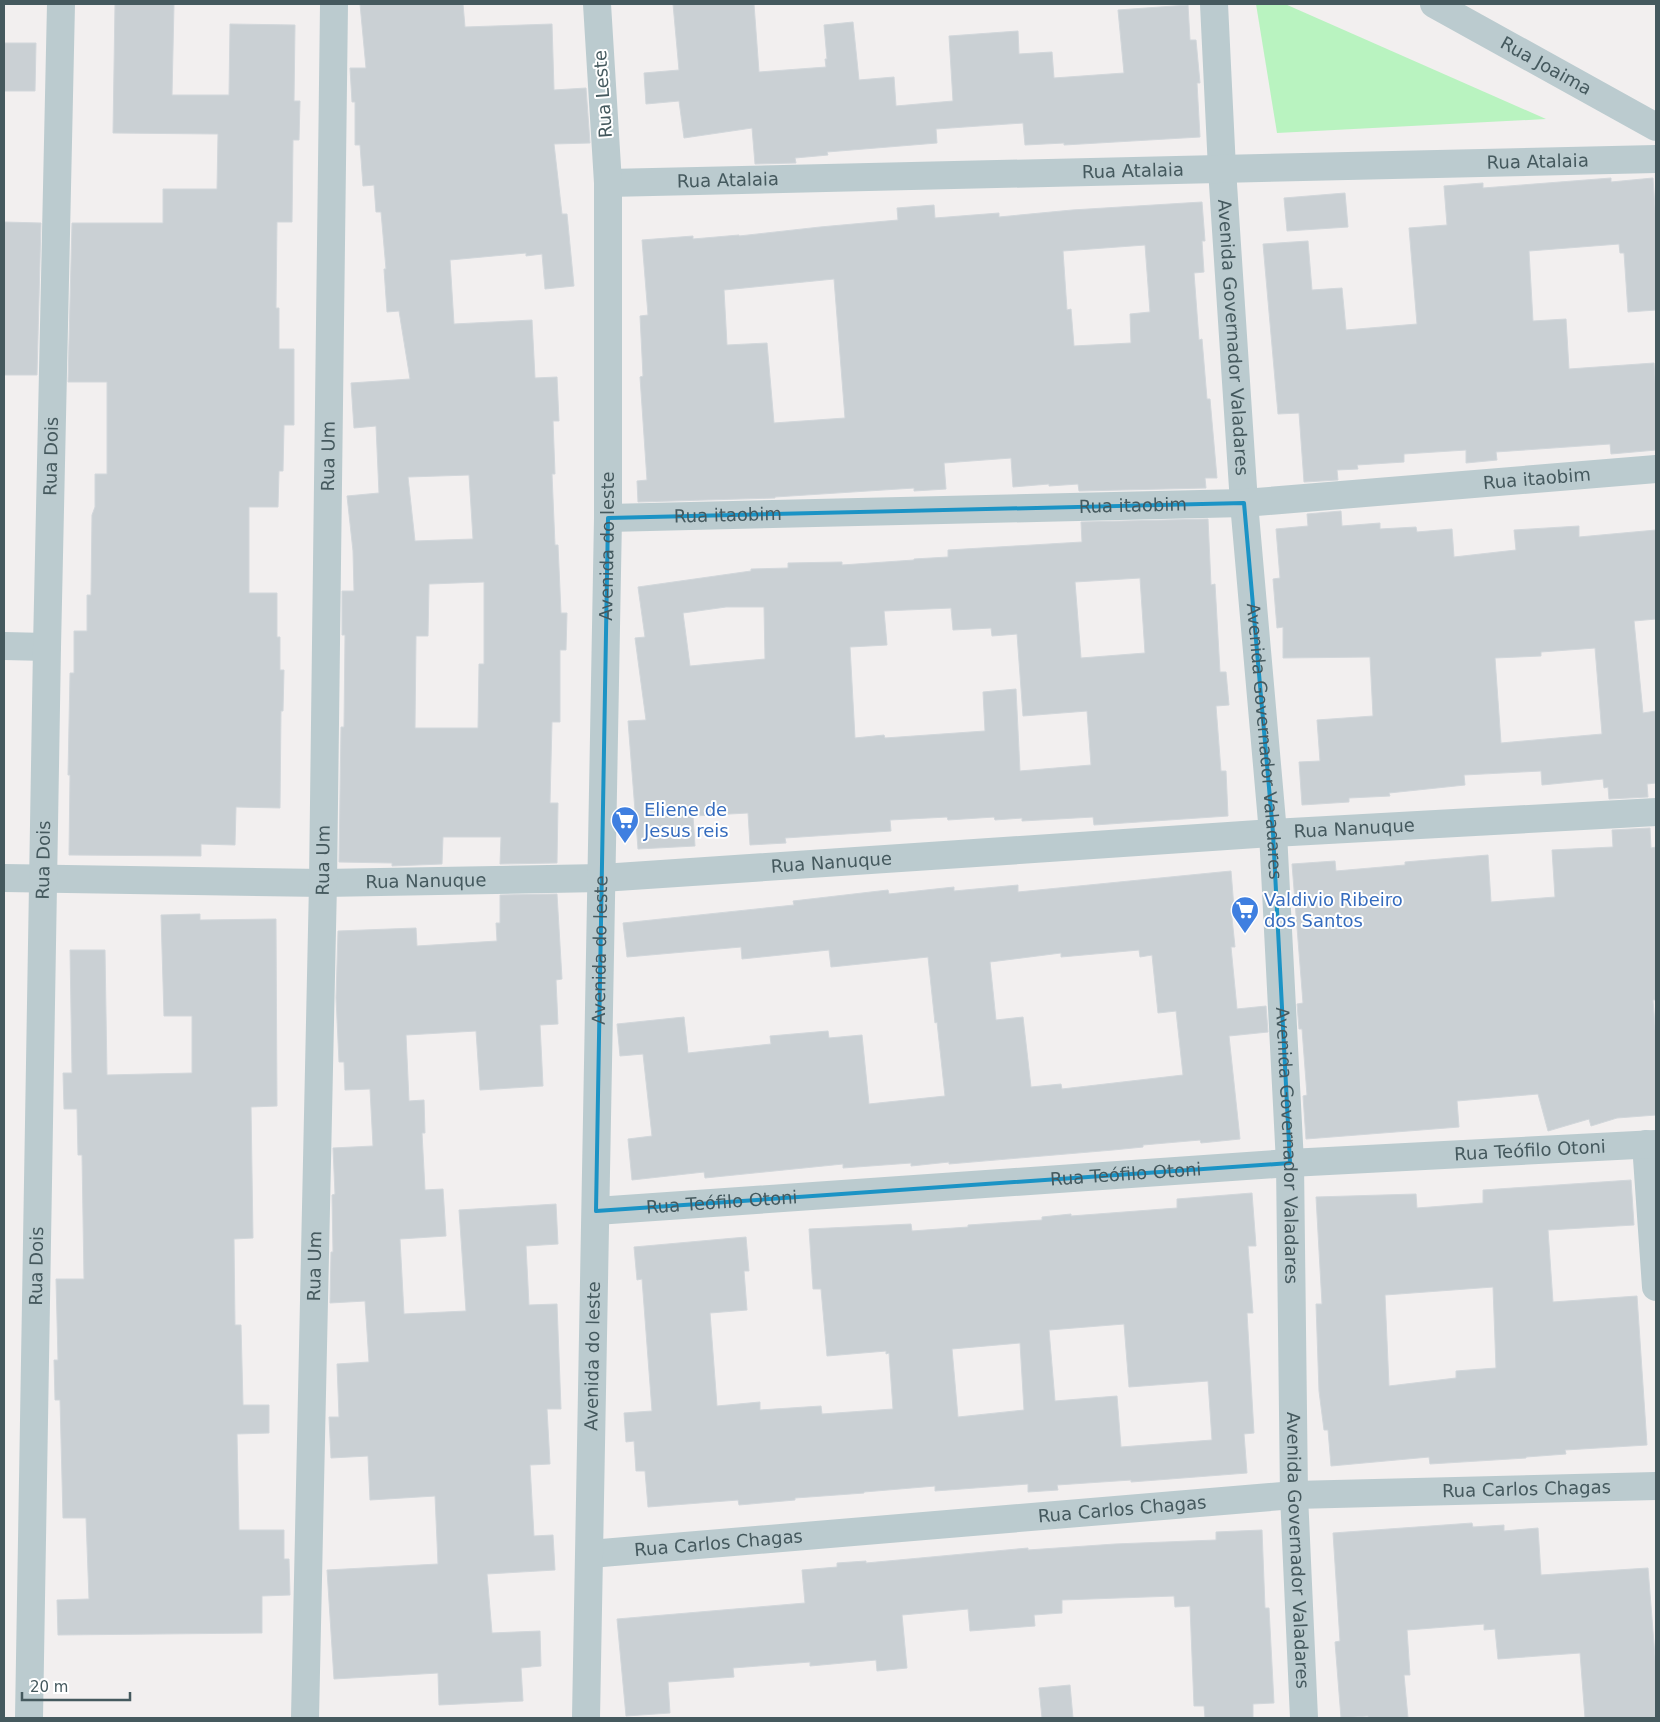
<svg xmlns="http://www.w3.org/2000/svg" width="1660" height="1722" viewBox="0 0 1660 1722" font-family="'DejaVu Sans',sans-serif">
<rect width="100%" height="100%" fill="#f2efef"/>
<!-- green -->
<path fill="#b9f3c0" d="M1256,4H1285L1546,119L1277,133Z"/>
<!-- building -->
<g fill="#cad0d4" stroke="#d2d7db" fill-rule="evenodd">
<path d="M115,4H174L172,95H229L230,24L295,25L294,101H300L299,140H293L292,222H277L276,308H279V349H294V425H284L283,471H279L278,507H249V593H277V637H280V670H284L283,711H281L280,808L236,807L235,845L201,844V856L69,855L70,775H68L70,673H74V631H87V595H91L92,515L95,507V474H107V382H68L72,223H163V189H217L218,134L113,133Z"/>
<path d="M360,4H463L465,27L552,24L554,90L586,88L590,143L554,144L562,214H567L574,286L545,289L542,254L526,256V253L450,260L454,324L532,320L535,378L557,377L559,421H553L555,474H552L555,545H558L561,613H567L566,650H560V722H552L550,803H558L557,863L500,864L501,837H443L442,864L392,866V863L339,862L341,727H344L345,635H342V591H354L353,551L347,496L379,493L376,426L354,428L351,383L410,379L399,311L387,312L384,269H386L381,212H376L374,185L363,186L360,145H355V102H352L350,68H366ZM469,475L473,539L415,541L408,477ZM484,582V664H479L478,728H415L416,636H428L429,584Z"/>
<path d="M673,4H754L759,72L826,67L825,59H827L824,25L853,22L859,80L894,77L896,106L953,101L949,36L1018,31L1019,54L1052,52L1054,78L1124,73L1118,10L1188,5L1190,40H1196L1200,83H1197L1200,137L1064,145V143L1025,145L1023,123L936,129L937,143L827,152L828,155L795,158L796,163L755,164L752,128L684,138L679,101L646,104L644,73L679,70Z"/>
<path d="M4,43H36L35,91H4Z"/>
<path d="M1611,178V182L1653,178L1656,222V310L1628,312L1624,253H1620L1619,244L1529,251L1533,321L1566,319L1569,369L1654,363L1656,392V450L1611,454L1610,444L1496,452L1497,460L1466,463V450L1404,454V462L1357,465L1358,469L1337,470L1338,480L1304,482L1299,413L1278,414L1263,244L1308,241L1312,290L1342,288L1346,330L1417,324L1409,228L1447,225L1444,186L1483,183V188Z"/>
<path d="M1345,193L1348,227L1287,231L1284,198Z"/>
<path d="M1202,202L1205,241H1202L1204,272L1194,273L1199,340L1202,339L1207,399H1210L1217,478H1205L1206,488L1079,491L1078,484L1049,486V484L1013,487L1011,458L944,463L946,489L914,491V488L775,497V498L638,502L637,481L647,480L640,377L643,376L640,316L648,315L642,240L693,236V239L739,235V236L820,227L898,220L897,208L934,205L935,218L999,213V217L1072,210ZM1145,245L1150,312L1130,314L1131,343L1074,346L1071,309L1067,310L1063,251ZM834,279L845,418L774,423L767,343L727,345L724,290Z"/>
<path d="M4,222L41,223L37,375H4Z"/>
<path d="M1341,511L1342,526L1380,523V529L1416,527L1417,532L1452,529L1454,557L1516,550L1514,530L1579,526V537L1656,530V619L1634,621L1643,713L1656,711V783L1647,784L1648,797L1609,799L1608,787L1604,788L1603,779L1542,785L1541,771L1464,775L1465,785L1389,793L1390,796L1349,798V802L1302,805L1299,762L1320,761L1317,720L1373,716L1370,657L1283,658V627L1277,628L1273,579L1280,578L1276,529L1308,526L1307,514ZM1595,648L1602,734L1501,743L1495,658L1541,656V652Z"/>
<path d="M1208,519L1211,585L1215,584L1220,672H1226L1229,705L1216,706L1221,771H1226L1228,816L1094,825L1093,817L1022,821V818L995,820L994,817L948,820L947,817L890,820L891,831L785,838L786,843L750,845L748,813L693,816L695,846L638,849L628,721L646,720L635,638L645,637L638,587L751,571V569L788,568V563L842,562V565L914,560V559L948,557V550L1082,542L1081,522ZM1140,578L1145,653L1081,658L1075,582ZM726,607H764L765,659L690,666L683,613ZM951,608L953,630L991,628L992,636L1017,634L1023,716L1087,711L1091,765L1020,771L1016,689L983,692L985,731L885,738L884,735L855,738L850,647L887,645L884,611Z"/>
<path d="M1650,828L1651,848L1656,847V1000H1653L1656,1038V1115L1617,1118L1591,1126L1589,1119L1548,1131L1538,1094L1457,1101L1459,1127L1306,1139L1303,1096L1307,1095L1302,1029H1299L1297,1004L1303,1003L1292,864L1335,861L1336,871L1405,865V862L1488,855L1491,902L1555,897L1552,850L1613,847L1612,830Z"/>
<path d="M1231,871L1234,908H1231L1235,947H1231L1237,1009L1266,1006L1268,1032L1229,1036L1240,1139L1201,1143L1200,1140L1143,1145V1147L1113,1150L949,1164V1162L911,1166V1163L843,1168V1164L705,1178L704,1172L632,1180L628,1139L652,1136L643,1054L620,1056L617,1024L684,1017L688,1053L771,1044L770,1036L828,1031L829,1038L862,1035L869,1104L945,1096L937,1022L935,1023L928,957L831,967L829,950L742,959L741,947L627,957L623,923L794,905L793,901L888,890L889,894L954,887V891L1018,885V892ZM1139,950L1140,957L1152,955L1158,1013L1176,1011L1183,1075L1062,1089L1061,1084L1031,1087L1023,1017L996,1020L990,962L1061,953V957Z"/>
<path d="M557,894L562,979L556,980L558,1024L540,1025L543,1086L480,1090L476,1031L406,1035L409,1101L424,1100L425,1133H422L425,1190L443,1189L446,1236L400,1239L404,1314L466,1311L459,1210L556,1204L558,1244L526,1246L529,1305L557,1304L561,1409H547L550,1464L530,1465L534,1536L553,1535L555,1570L487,1574L492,1633L540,1631L541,1666L521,1668L523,1701L439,1705L438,1673L334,1679L327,1570L438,1564L435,1496L370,1500L368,1456L331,1458L329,1417H339L337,1364L369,1362L365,1301L330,1303L331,1252H333L332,1195L335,1194L333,1148L373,1146L370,1089L345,1090L344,1062H339L336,998L338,931L416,928L417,946L497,941L496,923H500V895Z"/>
<path d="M200,914V920L276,919L277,1106L251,1107L253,1238L234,1239L235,1325H241L243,1405H269V1433L237,1434L239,1530H284V1559H289L290,1595L262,1596V1633L58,1635L57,1600L89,1599L86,1518H63L60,1400H55L54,1360H58L56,1279H84L82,1155H78L77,1109H64L63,1073H72L70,950H105L107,1075L192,1073V1016H164L161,915Z"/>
<path d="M1631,1180L1634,1225L1548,1230L1553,1302L1637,1296L1647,1445L1565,1450L1566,1454L1526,1457V1458L1430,1464L1429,1457L1331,1466L1328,1430H1324L1319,1391L1316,1304H1322L1316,1197L1416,1194L1417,1208L1483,1203V1190ZM1493,1287L1496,1368L1456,1371V1378L1389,1386L1385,1295Z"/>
<path d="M1252,1193L1256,1246H1248L1253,1313H1247L1254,1433L1244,1434L1247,1473L1131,1482V1480L1057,1485L1058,1490L1028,1492V1484L935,1491V1486L864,1492V1493L795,1498V1500L739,1505L738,1500L648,1507L645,1471H636L634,1441L626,1442L624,1413L652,1411L642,1279L637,1280L634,1247L746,1237L749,1271H744L747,1310L710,1313L717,1406L760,1402V1410L821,1406L822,1414L893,1409L889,1353L886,1354V1351L827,1356L821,1289H813L809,1229L911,1224L912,1231L968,1227V1225L1042,1220V1217L1071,1214V1216L1177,1208V1199ZM1124,1324L1129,1387L1208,1381L1212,1440L1121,1447L1117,1396L1055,1401L1049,1330ZM1020,1343L1024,1410L958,1417L952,1349Z"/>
<path d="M1472,1523L1473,1527L1504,1525V1531L1538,1528L1541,1575L1648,1568L1656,1669V1718H1585L1580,1653L1498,1659L1495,1629L1484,1630V1624L1407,1630L1410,1675H1404L1408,1718H1368V1716L1341,1718L1335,1642L1340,1641L1333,1533Z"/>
<path d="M1262,1530L1265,1608H1269L1274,1703L1253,1704V1718H1205L1204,1706H1194L1190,1606L1175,1607L1174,1596L1062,1600V1613L1034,1615L1035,1626L970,1631L968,1609L902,1615L907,1668L877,1671L876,1660L810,1666V1662L733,1668L734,1677L668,1682L670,1713L626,1716L617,1619L805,1603L802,1570L837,1567V1563L866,1561V1563L1028,1548V1550L1115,1544L1216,1540V1532Z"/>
<path d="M1070,1685L1073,1718H1042L1039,1688Z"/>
</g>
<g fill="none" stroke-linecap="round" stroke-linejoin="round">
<!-- minor -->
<g stroke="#bbcbcf" stroke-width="28">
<path id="s1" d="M1214,4L1222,169L1244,503L1273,833L1290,1163L1294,1495L1304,1718"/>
<path id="s2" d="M1434,4L1656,127"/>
<path id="s3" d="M608,183L1656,159"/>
<path id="s4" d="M608,518L1244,503L1656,469"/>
<path d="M4,646L47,647"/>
<path id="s5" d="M4,878L323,883L602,878L1273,833L1656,812"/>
<path d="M1646,1144L1656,1287"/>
<path id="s6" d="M596,1211L1290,1163L1656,1144"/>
<path id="s7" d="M590,1554L1294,1495L1656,1486"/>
<path id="s8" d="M29,1718L47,647L61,4"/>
<path id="s9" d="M305,1718L323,883L334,4"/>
<path id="s10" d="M586,1718L608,518V183L597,4"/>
</g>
</g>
<!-- marked area -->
<path fill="none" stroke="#1b93c5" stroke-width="4" stroke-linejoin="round" d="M1244,503L1273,833L1290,1163L596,1211L608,518Z"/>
<!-- icons -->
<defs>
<g id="supermarket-pin" transform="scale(1.4375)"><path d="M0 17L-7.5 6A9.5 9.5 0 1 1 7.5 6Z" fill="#3f7fe0" stroke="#fff"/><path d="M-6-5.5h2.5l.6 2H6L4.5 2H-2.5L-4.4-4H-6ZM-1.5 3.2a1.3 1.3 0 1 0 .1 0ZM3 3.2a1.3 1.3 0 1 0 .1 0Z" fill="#fff"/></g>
</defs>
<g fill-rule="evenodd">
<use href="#supermarket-pin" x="625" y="820"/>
<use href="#supermarket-pin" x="1245" y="910"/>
</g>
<g text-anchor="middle" stroke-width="4" stroke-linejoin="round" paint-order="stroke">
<!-- street labels -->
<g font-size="18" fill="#45595e" stroke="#fff">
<text dy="6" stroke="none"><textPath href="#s2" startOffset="128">Rua Joaima</textPath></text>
<text transform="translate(603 94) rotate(-94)" y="6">Rua Leste</text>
<text dy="6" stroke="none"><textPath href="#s3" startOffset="930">Rua Atalaia</textPath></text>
<text dy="6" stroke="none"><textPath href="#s3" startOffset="525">Rua Atalaia</textPath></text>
<text dy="6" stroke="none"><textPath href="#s3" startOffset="120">Rua Atalaia</textPath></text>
<text dy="6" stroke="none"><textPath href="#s1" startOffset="334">Avenida Governador Valadares</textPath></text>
<text dy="6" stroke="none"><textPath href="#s8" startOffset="1262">Rua Dois</textPath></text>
<text dy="6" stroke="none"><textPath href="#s9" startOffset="1262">Rua Um</textPath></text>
<text dy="6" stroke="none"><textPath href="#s4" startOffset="930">Rua itaobim</textPath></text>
<text dy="6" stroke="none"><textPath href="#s4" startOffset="525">Rua itaobim</textPath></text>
<text dy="6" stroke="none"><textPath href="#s4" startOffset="120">Rua itaobim</textPath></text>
<text dy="6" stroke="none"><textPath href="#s10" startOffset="1172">Avenida do leste</textPath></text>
<text dy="6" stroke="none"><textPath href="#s1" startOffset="739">Avenida Governador Valadares</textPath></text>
<text dy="6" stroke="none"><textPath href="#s5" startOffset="1352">Rua Nanuque</textPath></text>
<text dy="6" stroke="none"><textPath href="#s8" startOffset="858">Rua Dois</textPath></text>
<text dy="6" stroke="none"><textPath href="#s9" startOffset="858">Rua Um</textPath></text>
<text dy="6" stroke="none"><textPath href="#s5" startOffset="828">Rua Nanuque</textPath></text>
<text dy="6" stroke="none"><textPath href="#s5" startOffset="422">Rua Nanuque</textPath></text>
<text dy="6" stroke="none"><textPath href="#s10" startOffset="768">Avenida do leste</textPath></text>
<text dy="6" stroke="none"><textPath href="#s1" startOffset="1144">Avenida Governador Valadares</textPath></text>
<text dy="6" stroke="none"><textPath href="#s6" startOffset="936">Rua Teófilo Otoni</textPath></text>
<text dy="6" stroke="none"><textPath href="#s6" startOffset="531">Rua Teófilo Otoni</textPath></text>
<text dy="6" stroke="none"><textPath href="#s6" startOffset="126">Rua Teófilo Otoni</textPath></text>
<text dy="6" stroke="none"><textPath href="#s8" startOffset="452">Rua Dois</textPath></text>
<text dy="6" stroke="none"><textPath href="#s9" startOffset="452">Rua Um</textPath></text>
<text dy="6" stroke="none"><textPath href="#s10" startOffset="362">Avenida do leste</textPath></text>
<text dy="6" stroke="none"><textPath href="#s7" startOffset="939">Rua Carlos Chagas</textPath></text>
<text dy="6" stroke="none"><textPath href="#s7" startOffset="534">Rua Carlos Chagas</textPath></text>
<text dy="6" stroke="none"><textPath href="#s7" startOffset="129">Rua Carlos Chagas</textPath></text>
<text dy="6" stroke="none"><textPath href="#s1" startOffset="1549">Avenida Governador Valadares</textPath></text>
</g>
<!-- shop labels -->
<g font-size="18" fill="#366cbe" stroke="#fff" text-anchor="start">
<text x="644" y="816">Eliene de<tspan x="644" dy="21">Jesus reis</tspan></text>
<text x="1264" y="906">Valdivio Ribeiro<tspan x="1264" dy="21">dos Santos</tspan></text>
</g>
</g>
<!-- border -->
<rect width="1660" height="1722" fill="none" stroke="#45595e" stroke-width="10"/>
<!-- scale -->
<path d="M22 1692v8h108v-8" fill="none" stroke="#45595e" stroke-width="2.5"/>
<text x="30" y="1692" font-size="15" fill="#45595e" stroke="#ffffff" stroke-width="4" paint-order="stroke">20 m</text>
</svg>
